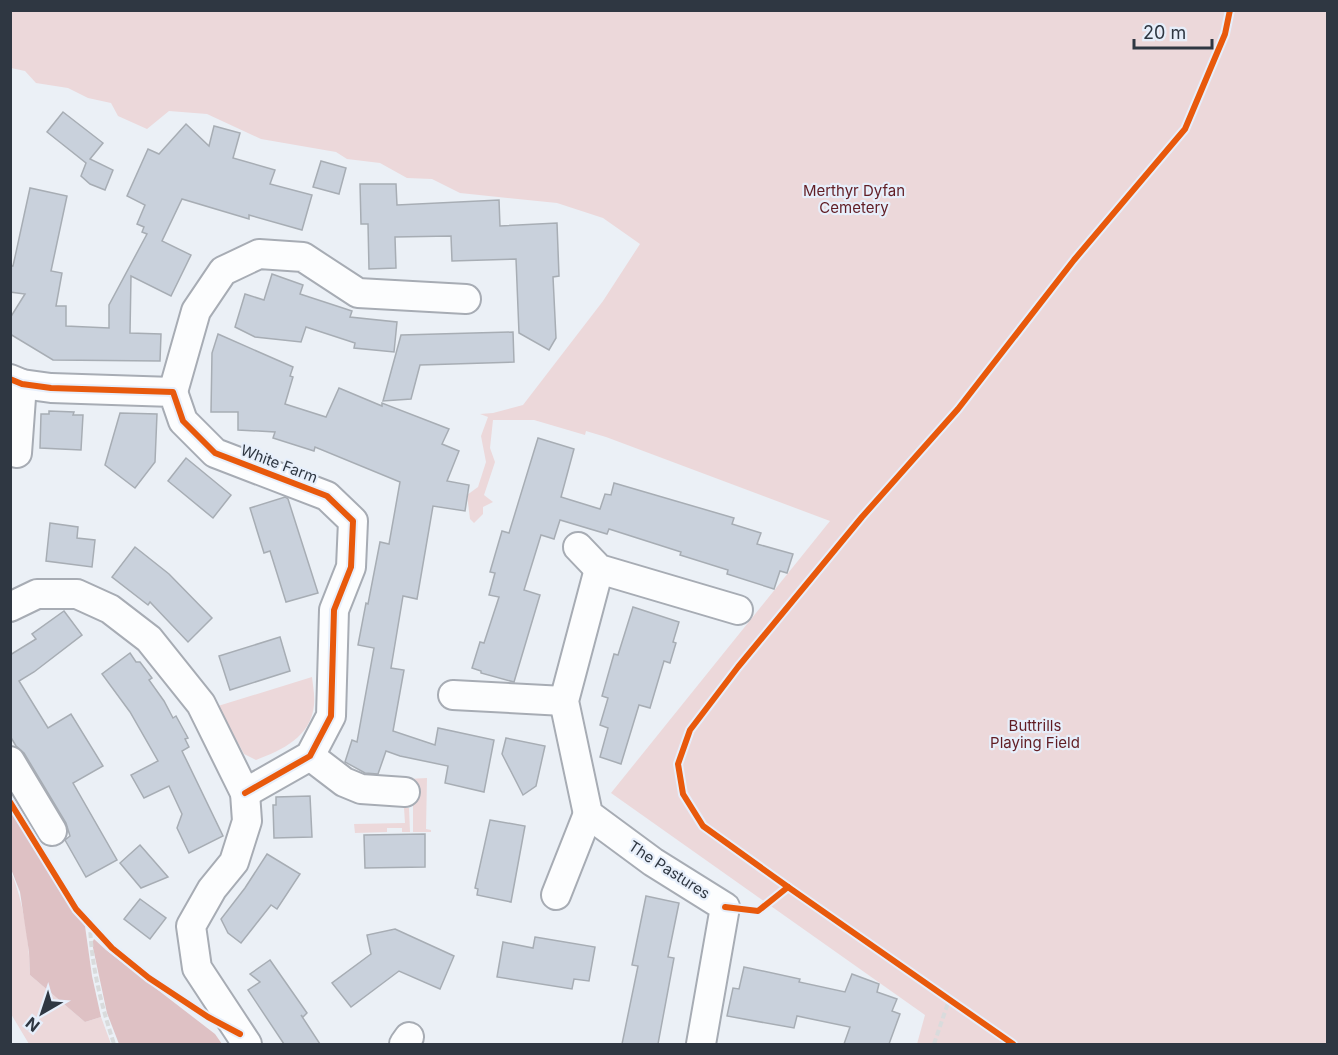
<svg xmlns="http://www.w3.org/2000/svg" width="1338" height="1055" viewBox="0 0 1338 1055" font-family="Inter,sans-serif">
<rect width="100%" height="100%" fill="#ebf0f6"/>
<!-- green -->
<g fill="#ecd8da">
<path d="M13,10L1327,11V1044H917L925,1015L611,793L830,521L606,437L586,431L585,435L534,420H493L490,448L495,462L484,495L493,502L483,507V514L474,523L470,519L467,495L478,487L486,462L481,436L488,417L480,414L493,413L523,405L603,301L640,244L603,218L557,203L460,193L432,179L407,178L380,163L347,159L336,152L261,139L207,114L169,111L147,129L118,116L111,103L88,98L68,88L36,83L25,71L11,68L10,14Z"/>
<path d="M312,677C313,686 315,696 314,705C311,737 282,750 256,760L244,754L218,706Z"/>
<path d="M427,778L426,829L431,830V832H413V805L409,804L408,779Z"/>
<path d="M404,808H409L410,832H402V828H387V832L355,833L354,824L405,823Z"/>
<path d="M10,869C24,903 29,939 30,975L85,1022L101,1017L111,1044H29L11,1014Z"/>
</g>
<!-- forest -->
<g fill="#dec1c4">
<path d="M10,799L49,872L85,926L92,976L101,1017L85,1022L30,975L29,952L20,892L11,869Z"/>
<path d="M94,939L106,950L215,1034L222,1044H119L107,1013L92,943Z"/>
</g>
<!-- building -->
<g fill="#c9d1dc" stroke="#a7adb4" stroke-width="1.5">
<path d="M63,112L103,143L90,159L113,170L105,190L90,184L81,176L86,163L47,132Z"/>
<path d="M186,124L209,146L214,126L240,133L233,158L275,170L270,184L312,195L302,230L249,215V219L182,199L162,241L191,255L171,296L131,276L130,333L161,334L160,361L53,360L10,334V318L25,294L10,292V266H13L30,188L67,196L51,271L62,273L56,306H66V326L109,328V305L147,234L142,232L144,227L137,224L145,205L127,196L148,149L159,154Z"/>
<path d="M321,161L346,168L339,194L313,187Z"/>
<path d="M360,184H396L397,205L499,200L500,226L557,223L559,276L553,277L556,338L549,350L519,333L516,259L452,261L451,236L395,237L396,268L369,269L368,224H361Z"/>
<path d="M272,274L303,285L300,294L352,311L350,317L397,322L394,352L354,348L355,343L306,327L301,342L255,337L235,327L245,294L264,300Z"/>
<path d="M513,332L514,362L420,365L411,399L383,401L401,335Z"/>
<path d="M218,334L293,367L290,376L293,377L285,404L326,417L339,388L382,406V403L449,429L442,444L459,451L447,481L469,485L465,511L433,506L417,599L403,596L391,668L404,670L393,731L435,745L438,728L494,740L484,792L445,783L448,766L400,756L386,751L378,774L365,773L345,762L352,740L357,742L374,648L358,645L366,603L368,604L380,542L389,544L400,482L315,447L314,451L273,438L275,432L238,430V412H211L212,353Z"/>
<path d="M49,411L74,412L73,415H83L81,450L40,448L41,414H49Z"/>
<path d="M120,413L157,414L155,462L135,488L105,465Z"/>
<path d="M538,438L574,449L561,497L600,509L605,494L611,495L614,483L734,518L732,524L761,533L757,544L793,554L787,573L780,571L774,589L727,574L728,570L680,555L681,552L609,529L607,534L560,520L554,539L541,535L524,590L540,595L514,682L481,673V671L472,668L480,642L484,643L499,597L489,595L495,573L490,572L502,531L509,533Z"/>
<path d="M186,458L231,495L213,518L168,481Z"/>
<path d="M285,497L288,499L318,593L286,602L270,551L264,553L250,508Z"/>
<path d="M50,523L78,527L77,538L95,540L92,567L46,561Z"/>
<path d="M135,547L169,574L212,618L188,642L150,602L148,605L112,577Z"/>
<path d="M633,607L679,622L673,642L676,643L670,663L664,661L650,708L639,705L621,764L600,757L608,728L600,725L608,698L602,696L614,654L618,655Z"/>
<path d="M64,611L82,635L34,672L19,681L48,728L71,714L103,766L73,783L117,860L86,877L65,840L70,836L66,823L24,753L16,746L10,736V655L36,639L32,634Z"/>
<path d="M280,637L290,671L230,690L219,656Z"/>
<path d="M130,653L136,662H140L152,678L149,680L164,701L173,718L176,716L188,738L185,739L189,747L182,751L223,836L189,853L177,828L182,814L169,786L144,798L131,775L158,761L130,712L102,674Z"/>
<path d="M506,738L545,746L536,786L523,795L502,754Z"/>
<path d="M310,796L312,837L274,838L273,805H276V797Z"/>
<path d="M490,820L525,826L511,902L477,895L478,889L475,888Z"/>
<path d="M425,834V867L365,868L364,835Z"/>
<path d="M140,845L168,877L141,888L120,863Z"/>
<path d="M267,854L300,874L277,909L271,905L241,943L228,933L221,919L245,888Z"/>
<path d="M646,896L679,903L668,957L674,958L658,1044H622L638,966L632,965Z"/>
<path d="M140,899L166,918L150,939L124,919Z"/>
<path d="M395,929L454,956L440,989L399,971L351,1007L332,983L371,954L367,935Z"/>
<path d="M535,937L595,947L589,981L574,979L572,989L497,977L503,942L533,948Z"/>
<path d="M270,960L307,1013L303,1017L301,1015L320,1044H284L248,990L260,982L250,974Z"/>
<path d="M744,967L800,979L799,982L845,992L852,974L879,984L877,992L897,999L892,1011L900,1014L889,1044H844L850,1027L797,1016L794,1028L727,1016L733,988L739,989Z"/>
</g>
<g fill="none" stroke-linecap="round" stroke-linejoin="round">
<!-- minor casing -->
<g stroke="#a7acb4" stroke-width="32">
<g id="minor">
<path d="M10,379L22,384L51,388L173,392L183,421L215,453L327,496L353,521L351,567L334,610L331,716L310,756L245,793"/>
<path d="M173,392L196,311L223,271L259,254L303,257L358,293L466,299"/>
<path d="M17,453L22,384"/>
<path d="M578,547L599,569L738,610"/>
<path d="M599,569L564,701L588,814L653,862L725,907L701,1044"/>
<path d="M10,607L37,594H77L110,609L149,639L201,704L245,793L247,821L234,862L212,889L191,926L197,968L247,1044"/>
<path d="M453,695L564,701"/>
<path d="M310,756L344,782L361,789L405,792"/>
<path d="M10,761L52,831"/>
<path d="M556,895L588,814"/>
<path d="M404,1044L409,1037"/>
</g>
</g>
<!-- path -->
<g stroke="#d9dbdc" stroke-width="4" stroke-dasharray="6 3" stroke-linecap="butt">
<path d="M90,923C91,965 101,1004 114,1044"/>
<path d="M934,1044L949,1000"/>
</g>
<!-- minor -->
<use href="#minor" stroke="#fcfdfe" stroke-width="28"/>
<!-- cycleway casing -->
<g stroke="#e7effb" stroke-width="10">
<g id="cycleway">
<path d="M10,379L22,384L51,388L173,392L183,421L215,453L327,496L353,521L351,567L334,610L331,716L310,756L245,793"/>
<path d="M10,802L76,909L112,948L149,978L208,1017L240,1034"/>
<path d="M788,887L1013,1044"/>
<path d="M725,907L758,911L788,887L703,826L683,794L678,764L690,730L738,667L862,517L958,409L1074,260L1185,129L1225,34L1230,10"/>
</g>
</g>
<!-- cycleway -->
<use href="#cycleway" stroke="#e8590c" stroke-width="6"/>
</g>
<g text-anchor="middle" stroke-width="4.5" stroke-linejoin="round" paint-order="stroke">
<!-- park labels -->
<g font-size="15" fill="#611d24" stroke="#e7effb">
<text x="854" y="196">Merthyr Dyfan<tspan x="854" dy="17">Cemetery</tspan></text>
<text x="1035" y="731">Buttrills<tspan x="1035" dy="17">Playing Field</tspan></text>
</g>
<!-- street labels -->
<g font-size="15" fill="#2f3742" stroke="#e7effb">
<text transform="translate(279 464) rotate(21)" y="5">White Farm</text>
<text transform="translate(669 870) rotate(33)" y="5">The Pastures</text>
</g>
</g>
<!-- border -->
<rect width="1338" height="1055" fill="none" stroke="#2f3742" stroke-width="24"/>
<!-- north arrow -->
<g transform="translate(42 1013) rotate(219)" stroke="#e7effb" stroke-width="4.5" paint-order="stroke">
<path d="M0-4.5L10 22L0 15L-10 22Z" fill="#2f3742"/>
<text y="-9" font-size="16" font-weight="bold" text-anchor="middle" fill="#2f3742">N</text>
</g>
<!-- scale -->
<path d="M1134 39v9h78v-9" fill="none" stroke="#2f3742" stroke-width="3"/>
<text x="1143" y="39" font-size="18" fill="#2f3742" stroke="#e7effb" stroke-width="4.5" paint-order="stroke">20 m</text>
</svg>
